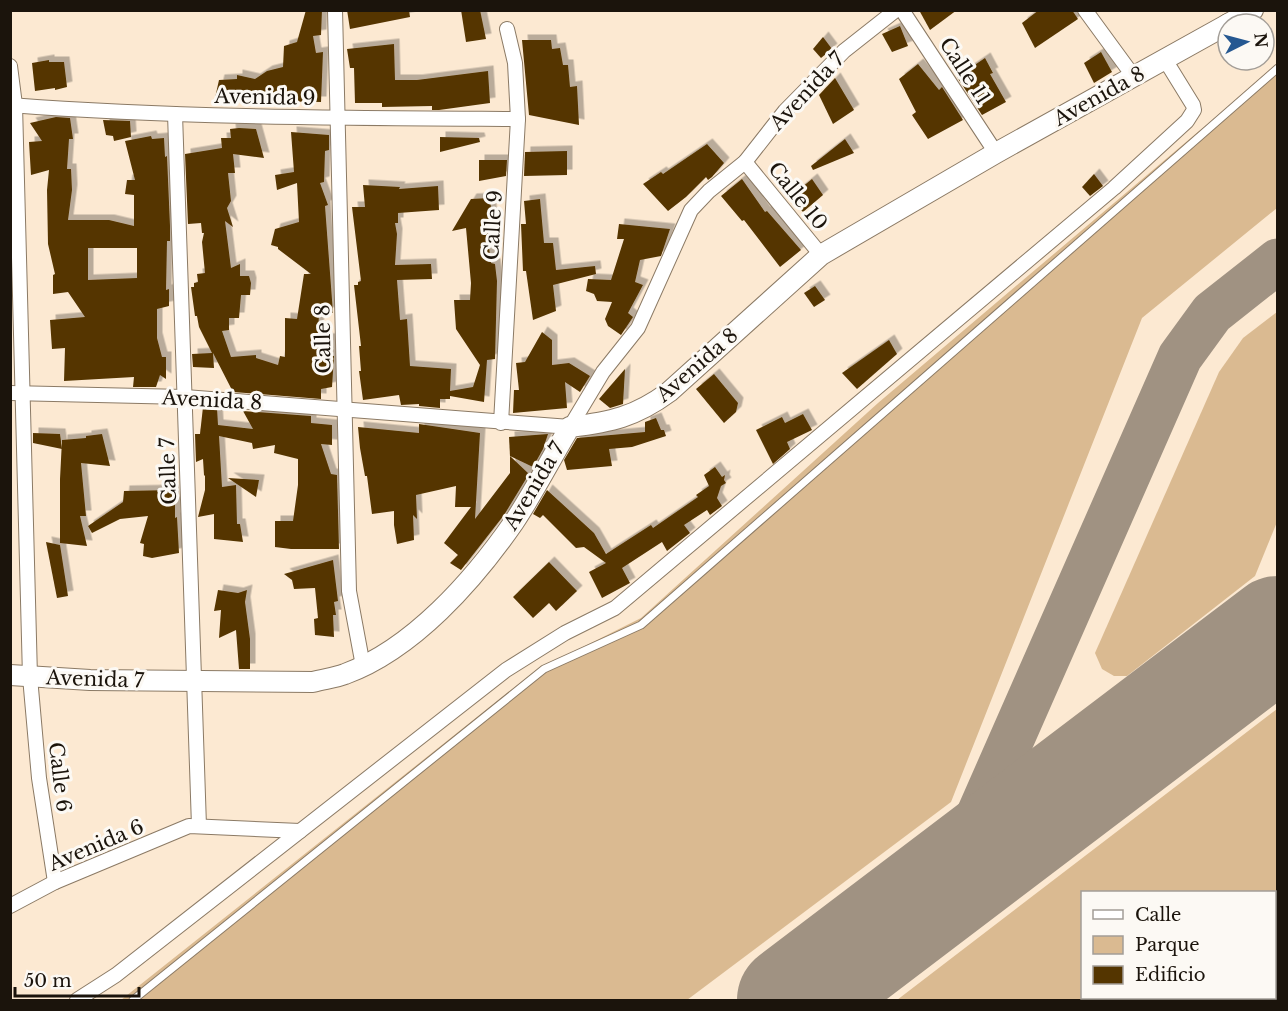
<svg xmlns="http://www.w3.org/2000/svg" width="1288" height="1011" viewBox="0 0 1288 1011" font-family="'Libre Baskerville',serif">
<defs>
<filter id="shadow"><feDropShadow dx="5.5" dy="-5.5" stdDeviation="0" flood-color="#0004"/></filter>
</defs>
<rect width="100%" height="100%" fill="#fce9d2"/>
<!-- green -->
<g fill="#daba91" fill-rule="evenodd">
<path d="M1277,71V208L1142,318L951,802L687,1000H121L535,671L641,618L878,403L1199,131Z"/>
<path d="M1277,312V522L1255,576L1127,676H1114L1102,669L1095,653L1219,372L1243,338Z"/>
<path d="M1277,709V1000H897ZM1082,892H1274V998H1082Z"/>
</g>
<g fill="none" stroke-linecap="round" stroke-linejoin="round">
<!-- taxiway -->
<path stroke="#a09282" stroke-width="45" d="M949,882L1180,357L1212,313L1278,261"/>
<!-- runway -->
<path stroke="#a09282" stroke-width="112" d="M793,1000L1278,632"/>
</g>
<!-- building -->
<g fill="#543500" fill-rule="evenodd" filter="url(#shadow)">
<path d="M306,10H322L321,35L313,36L316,53L323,52L321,102L255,101V97L226,100L215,98L219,80L237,79V75L255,79L267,71L283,67L284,46L297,42Z"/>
<path d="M347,10H409L410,17L350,29Z"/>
<path d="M461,10H480L486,39L466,42Z"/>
<path d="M919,10H957L930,30Z"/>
<path d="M1039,10H1072L1078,19L1035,48L1022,23Z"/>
<path d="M900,26L908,46L892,52L882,34Z"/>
<path d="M823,37L832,49L821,58L813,49Z"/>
<path d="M522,40H551L552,49L560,48L563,65H568L570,87L577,86L579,125L529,115Z"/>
<path d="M394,44L395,80H417L488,71L490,103L439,110H432V106L382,107V103H355L354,68H350L347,49Z"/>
<path d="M1101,52L1112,72L1094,83L1084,63Z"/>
<path d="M985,58L993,73L990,74L1006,102L982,115L957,77Z"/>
<path d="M49,60V62H64L67,87L55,90V88L35,91L32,63Z"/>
<path d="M918,64L939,90L942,87L963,120L928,139L912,115L916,112L899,79Z"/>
<path d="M835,78L854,110L833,124L819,95Z"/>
<path d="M56,117L70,118L73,139H69L67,169H71L72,190L68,220H109L134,226V195L125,194L127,180H135L125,141L151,136L152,139L164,138L165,157L167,156L170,226V241H167L166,290L169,289V306L157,309V338L162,357H166V379L160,375L156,387H133L134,377L64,381L65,348L52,349L50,320L85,317L68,292L53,294V275L55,274L48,244L47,190L49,170L31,175L29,142L42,141L30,123ZM88,248H137V278L88,280Z"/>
<path d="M103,120L130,121L131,137L114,141L113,136L106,135Z"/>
<path d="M239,128L256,129L264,158L233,154L235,173H228L231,201L227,208L233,227L225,221L231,268L240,264V276H249L251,283L250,295H241L239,318H229V330L222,331L231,357L256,355V358L278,365L280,356L285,357V318L297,319L304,274H311L278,249V247L271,245L275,229L299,222L297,183L277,190L275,175L294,172L291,132L329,135V150L325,151L324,182L320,183L328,205L325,206L333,313L319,312L318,338L332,339L330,356H334L332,387L321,389V399L233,392L213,353L214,368L193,367L192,354L212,353L199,327L197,316H195L191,287H194V283L198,282L197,274L205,273L202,242L204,233H202L201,223L188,224L185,154L222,148L221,138H231L230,129Z"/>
<path d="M440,137L479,138L480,142L440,152Z"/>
<path d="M845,139L854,153L813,170L811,166Z"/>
<path d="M707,144L724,163L712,177L708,180L706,177L686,197L668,211L643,184L661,172L663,174Z"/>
<path d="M567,151V175L524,176L525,152Z"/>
<path d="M479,160H507L506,176L479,181Z"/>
<path d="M1094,174L1103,186L1090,196L1082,187Z"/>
<path d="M742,179L765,212L767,211L801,250L780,267L744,220L742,221L721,196Z"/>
<path d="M812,179L823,195L803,212L790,197Z"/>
<path d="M363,185L400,187L399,189L438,186L439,210L398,213V223H395L397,234L395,265L431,264L432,279L397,280L400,320L407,319L410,366L451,369L450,391L473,387L480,365L456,329L454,300H470L471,283L466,228L452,231L471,199L490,198L494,239L488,240L491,263L495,264L497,281L495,359L487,360L484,402L450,396V399H440V408L419,406V404L401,405L399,395L363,400L359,371H361L359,346H361L354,285H358V282L361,281L352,207H365Z"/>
<path d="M540,199L544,243H553L556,270L595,266L596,274L553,285L556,311L533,320L526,271H523L521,224H526L524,201Z"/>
<path d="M619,224L670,229L661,256L640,260L635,282L643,285L628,313L633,317L621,335L608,326L605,319L612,302L597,301L594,294L586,291L588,279L611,280L624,239H617Z"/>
<path d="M815,286L825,300L814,307L804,293Z"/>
<path d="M542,332L552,340V365L569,363L590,376L580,392L565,382L567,408L513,413L514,390H519L516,363L525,362Z"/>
<path d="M889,340L897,354L857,389L842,373Z"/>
<path d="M625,369L623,404L610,408L599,399Z"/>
<path d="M714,374L738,403L736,412L724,423L696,389Z"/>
<path d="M203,407L217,408L218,425L253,429L243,411L311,416V423L332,425V445L321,444L331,474L337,475L339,549H291L275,547V521H293L298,485V459L274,453L275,445L253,449L252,443L219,436L222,487L236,485L237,524H240L243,542L214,539V514L198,517L205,490V476L204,475L203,459L196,462L195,434H200Z"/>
<path d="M803,414L812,430L787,442L790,449L773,464L756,430L782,417L785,423Z"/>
<path d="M656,418L661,430H664L666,436L632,447L609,449L612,466L567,470L564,460L577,438L645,432V422Z"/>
<path d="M419,424L480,433L475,519L510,473V456L529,474L504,515L461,570L450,563L458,555L444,543L471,507H455L456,486L416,495L417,519L413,515L414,540L397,544L394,525V511L372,514L367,476H365L360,448L358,427L419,433Z"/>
<path d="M33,433L60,434L62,449L33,443Z"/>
<path d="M102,434L110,466L81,463L86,516H80L87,546L60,543V479L62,440L86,438V436Z"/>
<path d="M548,434L543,449L533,467L510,456L509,437Z"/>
<path d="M715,467L722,477L725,475L724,480L726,483L721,486L717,498L722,506L710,515L707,510L684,525L690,533L667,551L662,542L622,568L630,583L602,598L589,572L606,563L584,547L576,548L543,515L540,518L533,514L547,490L594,533L606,554L651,525L653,528L698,497L696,495L709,486L704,475Z"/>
<path d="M228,478L259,480L256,497Z"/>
<path d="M173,490L174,503L175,502V518L177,517L179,553L152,558L143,556L144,544L140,543L148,516L120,519L92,533L88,526L123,502L124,491Z"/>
<path d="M46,542L60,545L68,596L57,598Z"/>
<path d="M333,560L338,601L334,602L336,615H333L334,637L315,635L314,619L318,618L315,588L294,589L292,580L284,574Z"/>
<path d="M549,562L577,591L556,611L549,603L533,618L513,597Z"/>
<path d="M218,590L238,593L247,590L245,602L250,639V669H239L236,630L219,638L221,610L214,611Z"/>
</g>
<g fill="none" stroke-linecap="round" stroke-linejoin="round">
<!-- lane casing -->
<g stroke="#8b7a65" stroke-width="9">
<path id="lane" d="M133,1000L544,669L641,625L1278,68"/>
</g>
<!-- street casing -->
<g stroke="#8b7a65" stroke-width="16">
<g id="street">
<path d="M335,10L349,591L363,666"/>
<path d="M902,10L996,153"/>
<path d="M1085,10L1134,77"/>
<path d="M10,66L15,105L30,677L39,778L55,882"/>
<path d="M10,105C179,118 349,118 518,119"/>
<path d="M175,114L199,826"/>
<path d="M745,162L821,255"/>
<path d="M10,393L185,397L570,427L603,372L638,328L691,210L709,191L745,162L785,111L844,51L896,10"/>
<path d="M501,423L518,119L515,63L507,29"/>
<path d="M10,906L55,882L189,826L300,831"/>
<path d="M77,1000L116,975L506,670L565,633L615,608L1114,188L1187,121L1194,110L1193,105L1164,58"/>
</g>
</g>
<!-- secondary casing -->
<g stroke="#8b7a65" stroke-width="22">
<g id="secondary">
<path d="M1228,24L1253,10"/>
<path d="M10,675L90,680L313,682C323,679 335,678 345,674C413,649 473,581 514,522C534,492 551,458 570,427C611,422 635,417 669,392L821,255L996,153L1228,24"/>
</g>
</g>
<!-- lane -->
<use href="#lane" stroke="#fff" stroke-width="7"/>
<!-- street -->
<use href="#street" stroke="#fff" stroke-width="14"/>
<!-- secondary -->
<use href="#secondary" stroke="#fff" stroke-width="20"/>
</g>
<g text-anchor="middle" stroke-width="6" stroke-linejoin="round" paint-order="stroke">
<!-- street labels -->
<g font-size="20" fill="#1b140c" stroke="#fcf9f4">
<text transform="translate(965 71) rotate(57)" y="7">Calle 11</text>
<text transform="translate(807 91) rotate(-47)" y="7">Avenida 7</text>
<text transform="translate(1099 96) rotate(-29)" y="7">Avenida 8</text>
<text transform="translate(265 97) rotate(1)" y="7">Avenida 9</text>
<text transform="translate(798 196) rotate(51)" y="7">Calle 10</text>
<text transform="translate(493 225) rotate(-87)" y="7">Calle 9</text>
<text transform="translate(323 339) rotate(-91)" y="7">Calle 8</text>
<text transform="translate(697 365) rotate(-41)" y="7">Avenida 8</text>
<text transform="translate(212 400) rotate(3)" y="7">Avenida 8</text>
<text transform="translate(168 471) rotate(-92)" y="7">Calle 7</text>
<text transform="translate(534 486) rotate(-59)" y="7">Avenida 7</text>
<text transform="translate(95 679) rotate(2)" y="7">Avenida 7</text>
<text transform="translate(60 777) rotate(83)" y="7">Calle 6</text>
<text transform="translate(96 845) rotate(-23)" y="7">Avenida 6</text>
</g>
</g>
<!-- border -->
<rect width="1288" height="1011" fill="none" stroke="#1b140c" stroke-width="24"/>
<!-- legend -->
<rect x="1081" y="891" width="195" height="108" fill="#fcf9f4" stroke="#a29d97" stroke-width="1.5"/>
<rect x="1093" y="910" width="30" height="9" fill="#ffffff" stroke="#a29d97" stroke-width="1.5"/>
<text x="1135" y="921" font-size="18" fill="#1b140c">Calle</text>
<rect x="1093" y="936" width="30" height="18" fill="#daba91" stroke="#a29d97" stroke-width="1.5"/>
<text x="1135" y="951" font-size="18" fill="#1b140c">Parque</text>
<rect x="1093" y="966" width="30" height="18" fill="#543500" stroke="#a29d97" stroke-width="1.5"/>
<text x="1135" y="981" font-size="18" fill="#1b140c">Edificio</text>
<!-- north arrow -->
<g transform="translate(1246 42) rotate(84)"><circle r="28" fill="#fcf9f4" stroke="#a29d97" stroke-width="1.5"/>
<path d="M0-4.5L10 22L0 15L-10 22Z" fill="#255891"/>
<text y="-9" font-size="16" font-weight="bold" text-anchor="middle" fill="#1b140c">N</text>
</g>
<!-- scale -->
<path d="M15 987v9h124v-9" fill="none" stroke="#1b140c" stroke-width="3"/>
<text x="24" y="987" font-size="18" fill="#1b140c" stroke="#fcf9f4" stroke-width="4.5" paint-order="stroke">50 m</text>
</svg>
